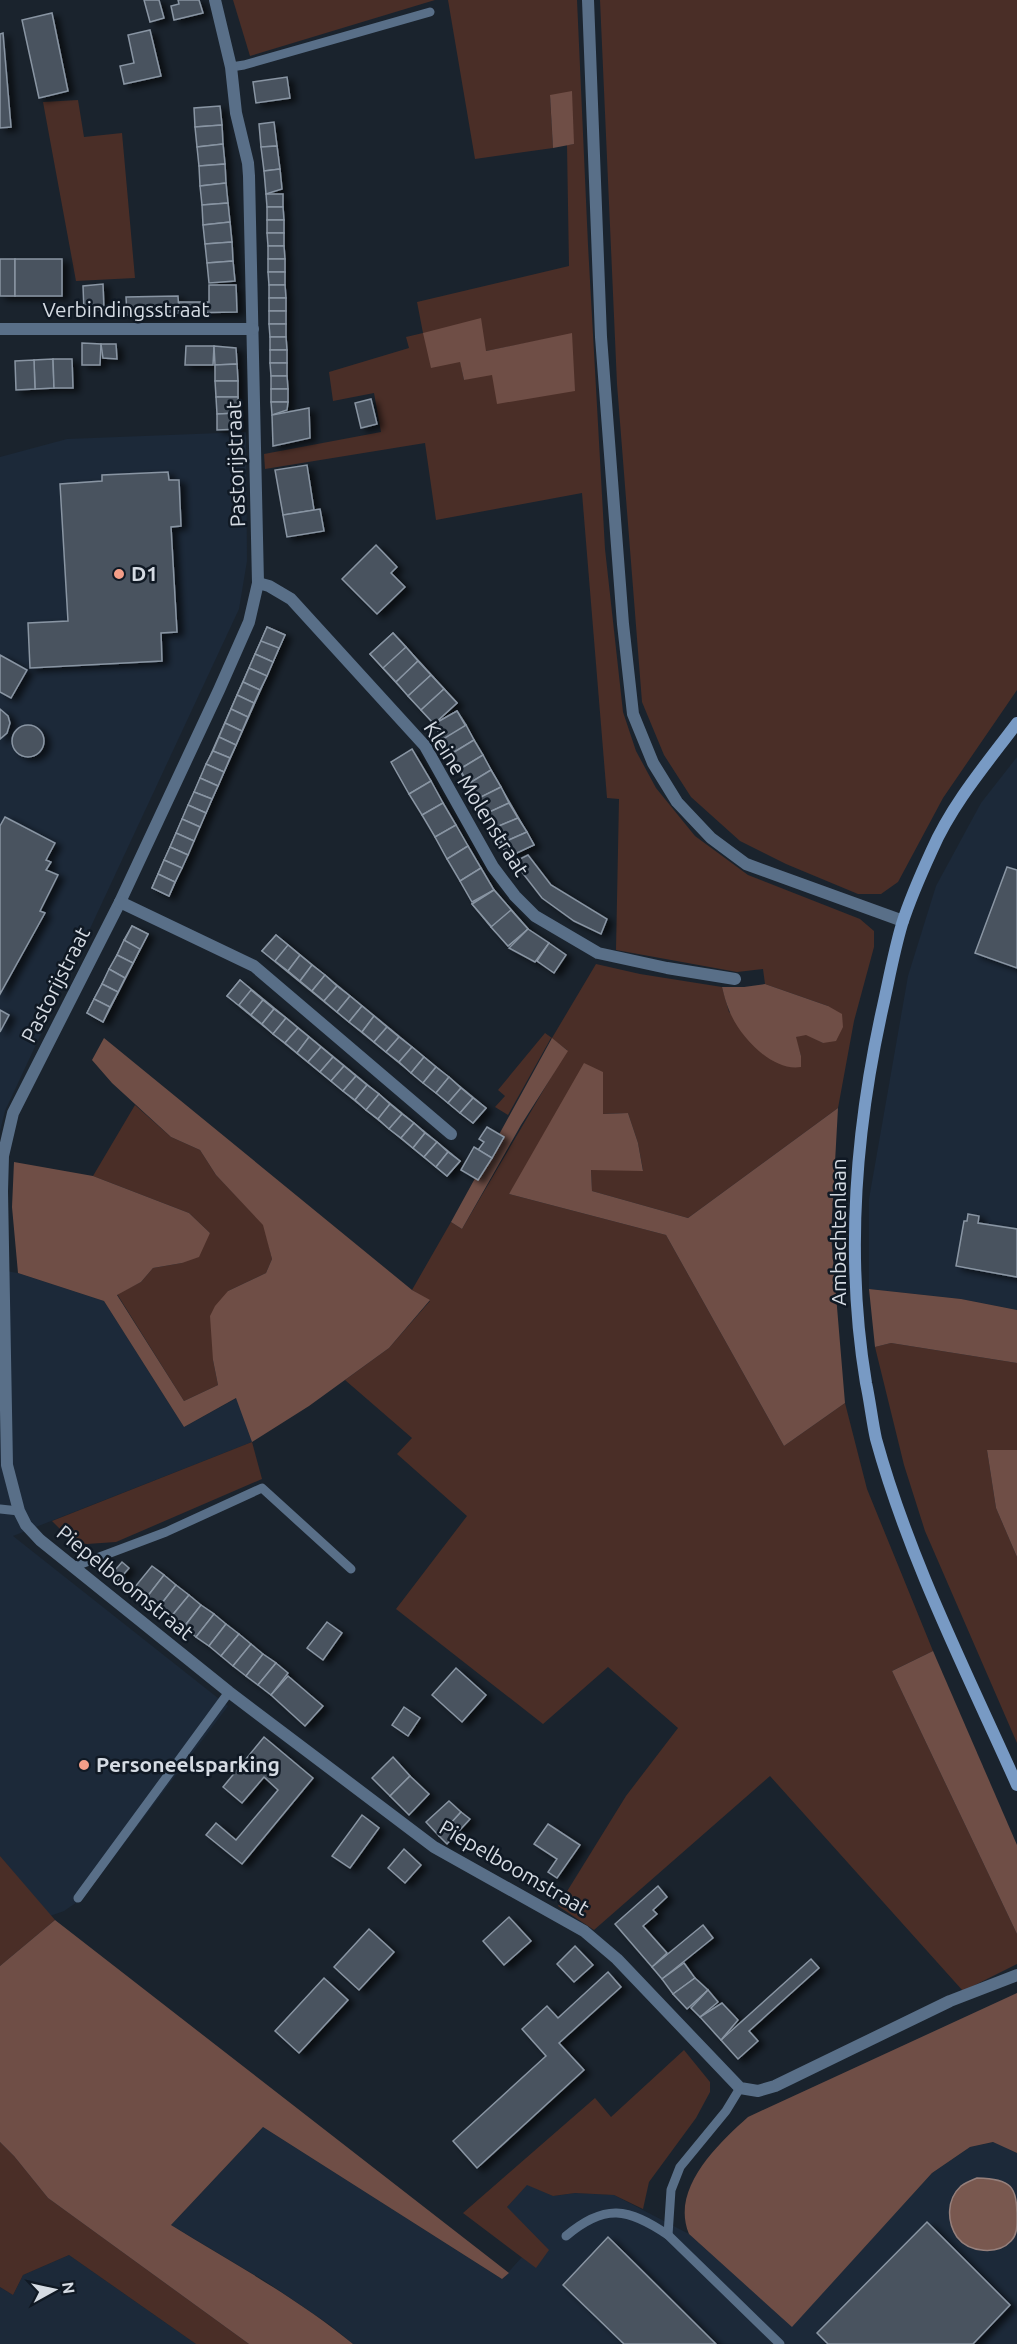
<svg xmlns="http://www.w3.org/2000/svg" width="1017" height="2344" viewBox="0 0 1017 2344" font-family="Ubuntu,sans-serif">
<defs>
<filter id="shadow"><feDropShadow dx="6" dy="3.5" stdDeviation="3" flood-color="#0009"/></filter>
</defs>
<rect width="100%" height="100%" fill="#1a232d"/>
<!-- built -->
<g fill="#1c2939">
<path d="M246,432L247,561L239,609L5,1111L0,1131V457L67,439Z"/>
<path d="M1017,757V1310L961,1299L869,1289V1199L908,976L936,886L981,803Z"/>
<path d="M0,1270L18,1273L104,1301L184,1427L237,1398L252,1442L13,1536L228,1706L83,1898L64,1911L50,1916L0,1856Z"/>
<path d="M263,2127L502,2279L522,2257L531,2263L507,2207L527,2184L553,2196L575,2193L614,2195L689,2234L792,2326L932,2173L970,2147L994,2142L1017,2153V2344H353L330,2325L265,2281L171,2225Z"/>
<path d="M69,2255L196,2344H0V2287L13,2295L23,2275Z"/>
</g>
<!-- green -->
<g fill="#4a2e27" fill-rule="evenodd">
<path d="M233,0H435L250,56Z"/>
<path d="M448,0H577L588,245L605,549L623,712L636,751L656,788L695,836L748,875L860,919L874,931V947L854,1021L838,1108L688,1218L592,1191L591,1170H643L638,1143L628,1113L602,1114L603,1072L509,1194L666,1235L784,1446L845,1403L867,1489L933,1651L892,1671L1017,1934V1964L963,1991L770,1776L594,1930L558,1906L626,1796L678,1728L608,1667L543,1724L396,1609L467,1516L397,1454L412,1438L345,1380L389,1348L430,1301L412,1290L451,1222L462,1229L567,1050L551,1038L508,1115L495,1107L505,1096L498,1090L545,1033L552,1038L596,964L640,974L722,987L729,1012L801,1056L795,1037L806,1034L823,1043L828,1006L765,984L763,969L737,972L616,950L619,799L607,798L582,493L436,520L425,443L265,469L264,454L381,432L374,393L333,401L329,372L409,348L406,337L423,333L417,302L569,266L567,145L574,144L550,96L553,148L475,159ZM572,334L464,380L460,361L486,351Z"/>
<path d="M600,0H1017V690L943,798L898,882L881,894H858L786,864L740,841L691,797L664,755L642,702L617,384Z"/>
<path d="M78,100L84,137L122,133L135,278L76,281L43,102Z"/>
<path d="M135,1105L171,1137L200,1150L216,1175L264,1225L272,1259L266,1273L228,1291L213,1360L218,1385L184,1401L117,1294L141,1282L153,1268L182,1263L210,1233L189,1213L93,1176Z"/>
<path d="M891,1343L1017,1363V1450H987L996,1508L1017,1557V1743L925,1531L904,1465L875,1347Z"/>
<path d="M252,1442L262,1479L116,1542L87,1544L73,1542L52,1521Z"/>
<path d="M0,1856L55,1920L0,1966Z"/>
<path d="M684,2050L710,2082V2092L696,2118L649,2182L643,2209L614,2195L575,2193L553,2196L527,2185L507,2207L549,2250L536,2268L463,2213L595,2098L611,2117Z"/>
<path d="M0,2142L14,2156L48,2198L249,2344H196L69,2255L23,2275L13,2295L0,2287Z"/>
</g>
<!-- forest -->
<g fill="#6f4e46">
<path d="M572,91L574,144L553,148L550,95Z"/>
<path d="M481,318L486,351L572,333L575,391L497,404L492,375L464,380L460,362L431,368L423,333Z"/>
<path d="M765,984L828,1006L842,1014L843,1027L836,1041L823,1043L806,1035L796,1037L801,1056V1067C772,1072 739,1036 729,1010C726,1003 724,995 722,987H744Z"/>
<path d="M104,1038L412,1290L430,1300L389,1348L309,1406L252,1442L236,1398L184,1427L104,1301L18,1273L12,1207L14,1162L93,1176L189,1213L210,1233L199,1257L182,1263L153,1268L141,1282L117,1295L184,1401L218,1385L213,1360L210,1316L215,1306L228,1291L266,1273L272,1259L263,1225L216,1175L200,1150L171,1137L112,1083L92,1060Z"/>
<path d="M552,1038L568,1051L521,1125L462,1229L451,1222Z"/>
<path d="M584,1063L603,1072V1114L628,1113L638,1143L643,1171L591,1170L592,1191L688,1218L838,1108L831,1235L845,1403L784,1446L666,1235L509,1194Z"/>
<path d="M869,1289L961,1299L1017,1310V1363L891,1343L875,1347Z"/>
<path d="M987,1450H1017V1557L996,1508Z"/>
<path d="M933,1651L1017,1845V1934L892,1671Z"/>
<path d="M55,1920L509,2273L502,2279L263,2127L171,2225C233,2263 297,2298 353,2344H249L48,2198L14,2156L0,2142V1966Z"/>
<path d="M1017,1993V2153L993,2142L970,2147L932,2173L792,2327L689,2234C670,2189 718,2144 748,2117Z"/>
</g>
<!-- water -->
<path fill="#79584f" stroke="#957f7b" stroke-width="1.5" d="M977,2178C1012,2179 1017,2186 1017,2219C1017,2227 1017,2235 1011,2241C998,2255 969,2253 957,2237C947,2222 946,2200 961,2186C965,2183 972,2180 977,2178Z"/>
<!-- building -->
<g fill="#48525e" stroke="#8995a3" stroke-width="1.5" filter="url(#shadow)">
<path d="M144,0H159L164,18L150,22Z"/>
<path d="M178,0H199L203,13L174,20L171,6L179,4Z"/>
<path d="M52,13L68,91L39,98L22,20Z"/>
<path d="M150,30L161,76L124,84L120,66L134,63L128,35Z"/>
<path d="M3,33L11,127L0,128V34Z"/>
<path d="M287,77L290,98L256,103L253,82Z"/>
<path d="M220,106L222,125L195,127L194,108Z"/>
<path d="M274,122L277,146L261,147L259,124Z"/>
<path d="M222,125L223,144L197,147L195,127Z"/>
<path d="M223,144L225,164L199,166L197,147Z"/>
<path d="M277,146L280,169L264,171L261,147Z"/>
<path d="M225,164L226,183L200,186L199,166Z"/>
<path d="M280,169L282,189L266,194L264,171Z"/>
<path d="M226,183L228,203L202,205L200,186Z"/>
<path d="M266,194H283V207H267Z"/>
<path d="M228,203L230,222L203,225L202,205Z"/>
<path d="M267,207H283L284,220H267Z"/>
<rect x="267" y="220" width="17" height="13"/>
<path d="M230,222L232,242L205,244L203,225Z"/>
<path d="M267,233H284V246H268Z"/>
<path d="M232,242L233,261L207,263L205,244Z"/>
<path d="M268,246H284L285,259H268Z"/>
<rect x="0" y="259" width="15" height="37"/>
<rect x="15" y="259" width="47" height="37"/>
<rect x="268" y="259" width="17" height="13"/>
<path d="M233,261L235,281L209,283L207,263Z"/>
<path d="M268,272H285V285H269Z"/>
<path d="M103,284L104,310L84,311L83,286Z"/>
<path d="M209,285H236L237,312L179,313V302H209Z"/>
<path d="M269,285H285L286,298H269Z"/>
<path d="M178,296L179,313L127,315L126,297Z"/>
<rect x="269" y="298" width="17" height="13"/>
<rect x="269" y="311" width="17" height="13"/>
<path d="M269,324H286V337H270Z"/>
<path d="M270,337H286L287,350H270Z"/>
<path d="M82,343L101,344L100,365H82Z"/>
<path d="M101,344H116L117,359L103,358Z"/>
<path d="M186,346H214L213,365H185Z"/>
<path d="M214,346L236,348L237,364L215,365Z"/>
<rect x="270" y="350" width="17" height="13"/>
<path d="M53,359L54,388L35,389L34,360Z"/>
<path d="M53,359H72L73,388H54Z"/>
<path d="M34,360L35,389L16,390L15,361Z"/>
<path d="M270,363H287V376H271Z"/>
<path d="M237,364L238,381H215V365Z"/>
<path d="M271,376H287L288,389H271Z"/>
<path d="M215,381H238V397H216Z"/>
<rect x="271" y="389" width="17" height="13"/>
<path d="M216,397H238L239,413L217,414Z"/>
<path d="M371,399L377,424L361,428L355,403Z"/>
<path d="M271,402H288L287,410L272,415Z"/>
<path d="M309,408L310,438L273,446L272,415Z"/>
<path d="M239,413V429L217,430V414Z"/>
<path d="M307,465L314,510L283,515L275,470Z"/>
<path d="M168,472L169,480H179L181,526L171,527L177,632L161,633L162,661L30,668L28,623L68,621L60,484L102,481V475Z"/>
<path d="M320,509L324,531L287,537L283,515Z"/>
<path d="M376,545L397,567L391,573L405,587L377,614L342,579Z"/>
<path d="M267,627L285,635L279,648L261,641Z"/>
<path d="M267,627L285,635L169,896L152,888Z"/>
<path d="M393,633L406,647L383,668L370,654Z"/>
<path d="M393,633L457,703L434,724L370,654Z"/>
<path d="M261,641L279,648L273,662L255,654Z"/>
<path d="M406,647L418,661L396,682L383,668Z"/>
<path d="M255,654L273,662L267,676L249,668Z"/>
<path d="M0,655L27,670L11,698L0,692Z"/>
<path d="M418,661L431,675L408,696L396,682Z"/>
<path d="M249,668L267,676L260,690L243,682Z"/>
<path d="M431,675L444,689L421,710L408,696Z"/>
<path d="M243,682L260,690L254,703L237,695Z"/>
<path d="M444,689L457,703L434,724L421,710Z"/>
<path d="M237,695L254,703L248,717L231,709Z"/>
<path d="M0,709L8,716L10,723L7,733L0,739Z"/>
<path d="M231,709L248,717L242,731L225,723Z"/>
<path d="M457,711L466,725L443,739L434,724Z"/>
<path d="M457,711L534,845L508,857L434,724Z"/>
<path d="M225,723L242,731L236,745L219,737Z"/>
<circle cx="28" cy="741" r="16"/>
<path d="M466,725L474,740L451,754L443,739Z"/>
<path d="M219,737L236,745L230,758L213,751Z"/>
<path d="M474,740L483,755L460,769L451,754Z"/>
<path d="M412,749L431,781L409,794L391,762Z"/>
<path d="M213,751L230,758L224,772L206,764Z"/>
<path d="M483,755L491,770L468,784L460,769Z"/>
<path d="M206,764L224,772L218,786L200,778Z"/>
<path d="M491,770L501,787L477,799L468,784Z"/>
<path d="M200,778L218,786L212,799L194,792Z"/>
<path d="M431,781L443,803L422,815L409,794Z"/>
<path d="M501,787L509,803L485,814L477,799Z"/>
<path d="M194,792L212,799L206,813L188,805Z"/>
<path d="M443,803L456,825L435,837L422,815Z"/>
<path d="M509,803L518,818L494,828L485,814Z"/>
<path d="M188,805L206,813L200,827L182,819Z"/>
<path d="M5,817L55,843L46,860L51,862L46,870L58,875L40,911L45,913L0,994V826Z"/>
<path d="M518,818L527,832L502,843L494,828Z"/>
<path d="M182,819L200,827L194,841L176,833Z"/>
<path d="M456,825L468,846L447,859L435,837Z"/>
<path d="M527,832L534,845L508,857L502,843Z"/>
<path d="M176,833L194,841L188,855L170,847Z"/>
<path d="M468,846L481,868L460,881L447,859Z"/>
<path d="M170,847L188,855L182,868L164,860Z"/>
<path d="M528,855L551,885L607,919L601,934L574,921L542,898L514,862Z"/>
<path d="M164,860L182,868L175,882L158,874Z"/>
<path d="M1007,867L1017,870V968L975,953Z"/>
<path d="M481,868L494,890L472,902L460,881Z"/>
<path d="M158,874L175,882L169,896L152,888Z"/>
<path d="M494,890L511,910L491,927L472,904Z"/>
<path d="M494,890L528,929L508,946L472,904Z"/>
<path d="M511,910L528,929L508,946L491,927Z"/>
<path d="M132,926L148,934L140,949L124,940Z"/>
<path d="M132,926L148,934L103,1022L87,1013Z"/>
<path d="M528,929L549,943L535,962L509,948Z"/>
<path d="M276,935L288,945L275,961L262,951Z"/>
<path d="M276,935L486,1108L473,1123L262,951Z"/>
<path d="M124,940L140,949L133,963L117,955Z"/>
<path d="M549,943L566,955L554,973L537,961Z"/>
<path d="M288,945L300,955L288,971L275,961Z"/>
<path d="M117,955L133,963L125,978L109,969Z"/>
<path d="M300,955L312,965L300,981L288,971Z"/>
<path d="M312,965L325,975L312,991L300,981Z"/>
<path d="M109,969L125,978L118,992L102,984Z"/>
<path d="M325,975L337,986L324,1001L312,991Z"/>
<path d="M240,980L251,990L239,1005L227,996Z"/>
<path d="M240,980L460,1161L447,1176L227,996Z"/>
<path d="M102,984L118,992L110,1007L94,999Z"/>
<path d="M337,986L350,996L337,1012L324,1001Z"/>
<path d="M251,990L263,1000L251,1015L239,1005Z"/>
<path d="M350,996L362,1006L349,1022L337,1012Z"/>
<path d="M94,999L110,1007L103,1022L87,1013Z"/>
<path d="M263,1000L274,1009L262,1024L251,1015Z"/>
<path d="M362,1006L374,1016L362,1032L349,1022Z"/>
<path d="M274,1009L286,1018L273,1034L262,1024Z"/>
<path d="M0,1010L9,1015L0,1032Z"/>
<path d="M374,1016L387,1027L374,1042L362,1032Z"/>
<path d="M286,1018L298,1028L285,1043L273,1034Z"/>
<path d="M387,1027L399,1037L386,1052L374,1042Z"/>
<path d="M298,1028L309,1037L297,1053L285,1043Z"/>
<path d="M309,1037L321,1047L308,1062L297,1053Z"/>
<path d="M399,1037L412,1047L399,1062L386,1052Z"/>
<path d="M321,1047L333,1057L320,1072L308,1062Z"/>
<path d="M412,1047L424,1057L411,1073L399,1062Z"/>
<path d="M333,1057L344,1066L331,1081L320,1072Z"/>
<path d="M424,1057L436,1067L423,1083L411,1073Z"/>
<path d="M344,1066L356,1076L343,1091L331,1081Z"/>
<path d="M436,1067L449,1077L436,1093L423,1083Z"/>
<path d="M356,1076L367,1085L355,1100L343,1091Z"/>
<path d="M449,1077L461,1088L448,1103L436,1093Z"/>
<path d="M367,1085L379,1094L366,1110L355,1100Z"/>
<path d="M461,1088L473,1098L460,1113L448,1103Z"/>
<path d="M379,1094L390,1104L378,1119L366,1110Z"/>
<path d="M473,1098L486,1108L473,1123L460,1113Z"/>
<path d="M390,1104L402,1114L389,1129L378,1119Z"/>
<path d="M402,1114L414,1123L401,1138L389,1129Z"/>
<path d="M414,1123L425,1133L413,1148L401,1138Z"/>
<path d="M487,1127L504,1137L492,1158L478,1150L484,1142L479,1139Z"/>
<path d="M425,1133L437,1142L424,1157L413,1148Z"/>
<path d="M437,1142L448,1152L436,1167L424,1157Z"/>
<path d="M474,1147L492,1158L478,1180L461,1170Z"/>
<path d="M448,1152L460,1161L447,1176L436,1167Z"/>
<path d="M968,1214L979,1216L978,1223L1017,1229V1277L956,1266L964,1221H967Z"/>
<path d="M122,1562L129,1568L117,1582L110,1576Z"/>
<path d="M152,1566L164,1575L147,1597L134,1588Z"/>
<path d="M164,1575L176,1585L159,1607L147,1597Z"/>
<path d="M176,1585L189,1595L171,1617L159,1607Z"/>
<path d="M189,1595L201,1605L184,1627L171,1617Z"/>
<path d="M201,1605L214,1614L196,1637L184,1627Z"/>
<path d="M214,1614L226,1624L209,1646L196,1637Z"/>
<path d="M327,1622L342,1633L323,1660L307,1648Z"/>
<path d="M226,1624L239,1634L221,1656L209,1646Z"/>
<path d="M239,1634L251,1644L233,1666L221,1656Z"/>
<path d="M251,1644L263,1654L246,1676L233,1666Z"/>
<path d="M263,1654L276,1663L258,1685L246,1676Z"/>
<path d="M276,1663L288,1673L271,1695L258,1685Z"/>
<path d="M456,1668L486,1695L462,1722L432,1695Z"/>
<path d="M288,1676L323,1706L305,1726L271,1695Z"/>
<path d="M404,1707L420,1718L408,1736L392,1725Z"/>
<path d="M264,1737L313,1778L242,1864L206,1835L216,1823L236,1840L278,1790L264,1777L242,1803L223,1787Z"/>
<path d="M393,1757L410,1776L390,1796L372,1778Z"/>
<path d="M410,1776L429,1794L409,1815L390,1796Z"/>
<path d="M449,1801L461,1812L439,1836L426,1822Z"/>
<path d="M461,1812L470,1819L447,1844L439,1836Z"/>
<path d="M362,1815L379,1828L350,1868L332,1856Z"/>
<path d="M548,1824L580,1845L557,1878L548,1872L557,1859L534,1844Z"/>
<path d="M404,1849L421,1865L405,1883L388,1868Z"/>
<path d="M658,1886L667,1897L653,1910L657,1914L643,1926L667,1953L652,1967L615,1924Z"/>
<path d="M509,1917L531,1941L504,1965L483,1941Z"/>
<path d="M703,1925L713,1938L662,1979L652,1967Z"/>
<path d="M369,1929L394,1952L359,1990L334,1967Z"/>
<path d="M575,1946L593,1965L574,1982L557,1964Z"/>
<path d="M811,1959L819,1968L749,2031L758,2041L738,2059L721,2040Z"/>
<path d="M684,1963L695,1978L673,1994L662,1979Z"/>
<path d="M608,1972L621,1987L559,2043L584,2070L477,2168L453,2141L546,2056L522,2029L547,2006L558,2018Z"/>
<path d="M324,1978L348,2000L299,2053L275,2031Z"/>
<path d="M695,1978L708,1990L687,2009L673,1994Z"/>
<path d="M708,1990L718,2002L700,2017L691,2008Z"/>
<path d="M722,2003L738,2020L721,2040L700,2017Z"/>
<path d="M927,2222L1010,2305L973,2344H828L817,2333Z"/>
<path d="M608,2237L716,2344H624L563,2285Z"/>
</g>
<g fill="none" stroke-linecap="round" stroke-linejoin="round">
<!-- lane -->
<g stroke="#596f88" stroke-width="9">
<path d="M231,67L244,65L430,12"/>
<path d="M0,1509L19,1511"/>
<path d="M73,1567L166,1532L262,1488L351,1569"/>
<path d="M78,1898L229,1692"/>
<path d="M668,2235L671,2190L680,2167L726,2111L740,2088"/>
<path d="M566,2236C605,2203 628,2208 668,2235L780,2344"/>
</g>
<!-- street -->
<g stroke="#596f88" stroke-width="12">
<path d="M215,0L231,67L236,113L248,163L249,176L258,583L249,622L219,690L120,902L13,1113L3,1156L2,1191L7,1465L19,1511L26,1525L40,1540L229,1692L434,1847L584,1931L617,1959L740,2088L758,2091L775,2086L950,2001L1017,1975"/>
<path d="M588,0L601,337L623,624L633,714L653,763L677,802L711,838L746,864L903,921"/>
<path d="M0,329H253"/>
<path d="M258,583L269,586L291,599L425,746L493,867L515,896L535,916L598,953L667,968L735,979"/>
<path d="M120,902L254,966L451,1134"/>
</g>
<!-- secondary -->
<path stroke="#789ac4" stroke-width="12" d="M1017,723C987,763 952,804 932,850C921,874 910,899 902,924C894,951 889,979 883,1006C855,1131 845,1257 866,1383C870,1401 872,1421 876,1439C909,1559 966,1671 1017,1785"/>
</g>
<!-- markers -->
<g fill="#f49e88" stroke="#101924" stroke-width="2">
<circle cx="119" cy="574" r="6"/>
<circle cx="84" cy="1765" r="6"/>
</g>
<g text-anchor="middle" stroke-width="5" stroke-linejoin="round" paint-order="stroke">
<!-- street labels -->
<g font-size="21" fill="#d5dbe3" stroke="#101924">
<text x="126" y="317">Verbindingsstraat</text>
<text transform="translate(236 464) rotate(-92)" y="7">Pastorijstraat</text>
<text transform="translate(476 799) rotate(58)" y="7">Kleine Molenstraat</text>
<text transform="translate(56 985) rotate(-63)" y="7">Pastorijstraat</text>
<text transform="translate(839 1232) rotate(-90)" y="7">Ambachtenlaan</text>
<text transform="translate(125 1583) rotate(39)" y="7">Piepelboomstraat</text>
<text transform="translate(514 1868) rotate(30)" y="7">Piepelboomstraat</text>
</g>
<!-- poi labels -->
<g font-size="21" font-weight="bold" fill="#d5dbe3" stroke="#101924" text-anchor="start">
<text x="131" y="581">D1</text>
<text x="96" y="1772">Personeelsparking</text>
</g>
</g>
<!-- north arrow -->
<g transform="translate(54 2290) rotate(82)" stroke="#101924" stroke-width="4.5" paint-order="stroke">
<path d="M0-4.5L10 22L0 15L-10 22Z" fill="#d5dbe3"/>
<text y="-9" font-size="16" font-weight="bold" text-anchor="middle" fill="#d5dbe3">N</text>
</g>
</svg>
